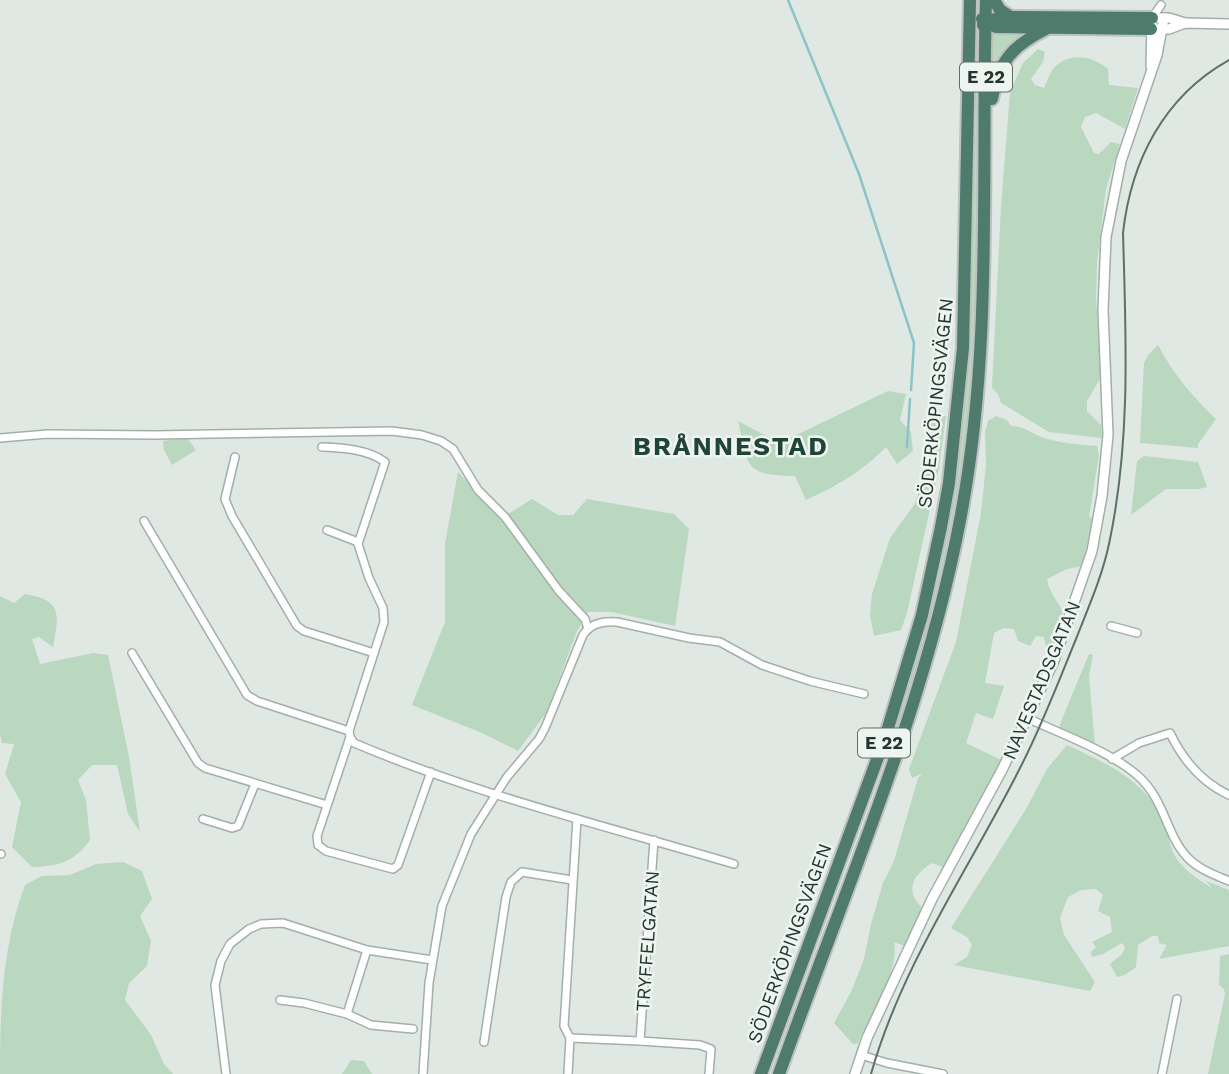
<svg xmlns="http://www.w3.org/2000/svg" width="1229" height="1074" viewBox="0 0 1229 1074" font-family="'Work Sans',sans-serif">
<rect width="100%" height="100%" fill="#dfe8e3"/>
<!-- green -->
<g fill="#bad7bf">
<path d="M1030,31L991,78L990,80L988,33Z"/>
<path d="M982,34C978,183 982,335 960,484C946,577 921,667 890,756L886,759L933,592L960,443L970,331L977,68L978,46Z"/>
<path d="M1038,49L1045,52L1043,62L1031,79L1035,85L1044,88C1048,81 1049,73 1054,68C1069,51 1093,56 1108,69L1109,85L1138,88L1125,129L1096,113L1085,117L1081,127L1094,153L1099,154L1111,142L1120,144L1106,189L1097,262L1096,298L1101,377L1087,401V411L1101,425L1102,438L1049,432L1001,403L998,394L992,388L1001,207L1010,92L1023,63Z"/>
<path d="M1158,345C1173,374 1193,397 1216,419L1198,444V448L1140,443L1144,363L1148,355Z"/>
<path d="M888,391L906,394L900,420L911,432L913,451L897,464L886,447C860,473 840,484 806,500L795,476C742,475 749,466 738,421L768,437L788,439Z"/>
<path d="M936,415L946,416L939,468L907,613L901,630L874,636L870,615L872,594L890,538L914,505L924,479L927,431Z"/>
<path d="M996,416L1007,420L1011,426C1022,425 1034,435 1044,438C1061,443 1079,445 1097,446L1099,455L1089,517L1093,518L1082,566L1067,569L1047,579C1049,591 1053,595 1059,605C1068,618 1057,636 1052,650L1046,647L1044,637L1036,636L1030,646L1018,641L1014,629L1004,628L994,633L985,683L1004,686L993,719L976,713L966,743L1001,760L946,868L932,863C913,875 904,890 922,908L905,946L894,942C900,971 870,1015 858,1043L853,1044L834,1023L852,990L864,959L871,924L883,883L894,861L918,778L923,773L912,778L909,769L956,642L981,513L986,465L985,431L988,421Z"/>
<path d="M187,438L196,450L172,465L164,450L163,441Z"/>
<path d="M1144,456L1198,462L1207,487L1199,489H1166L1131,515L1137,461Z"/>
<path d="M458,472L502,518L532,499L558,515H573L587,499L674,514L689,529L675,626L612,612H588L577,631L546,713L518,751L482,733L412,705L445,622V544Z"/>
<path d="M25,594C63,600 59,615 53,647L39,637L32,639L40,664L93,653L108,655L129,757L140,832L128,814L117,765H92L78,780L86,800L90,840C73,863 59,866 32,867L12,847L21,802L5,774L14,744L2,743L0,734V596L14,603Z"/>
<path d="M1089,654L1093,655L1089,676L1095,746L1060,729V724Z"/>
<path d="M1067,745C1102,761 1138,777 1159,811C1168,824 1167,839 1173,852C1180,869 1199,879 1213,889L1206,881L1229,890V946L1159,959L1167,945L1159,943L1158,936H1152L1138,945L1136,967L1125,975L1117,977L1110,964L1122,954L1125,947L1122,943L1103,954L1092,957L1091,952L1096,947L1092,942L1112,932L1110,917L1098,911L1103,895L1096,889L1081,890L1068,897L1060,918L1064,935L1095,982L1090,991L954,965L967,957L972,945L967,937L951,928L1026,809L1047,769Z"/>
<path d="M123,862L142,871L152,899L140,916L151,941L147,966L129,983L125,1000L151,1035L164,1064L173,1074H0C0,1010 2,946 25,885L42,876L70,875L96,864Z"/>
<path d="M1229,954V1074H1208L1225,994L1224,989L1219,985L1220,956Z"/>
<path d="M351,1060L364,1061L372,1074H342Z"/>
</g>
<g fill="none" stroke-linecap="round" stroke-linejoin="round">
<!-- stream -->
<g stroke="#8dc3c7" stroke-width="2.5">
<path d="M788,0L859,174L914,343L911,390"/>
<path d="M907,447L910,399"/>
</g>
<!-- minor casing -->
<g stroke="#a3afa9" stroke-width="10">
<g id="minor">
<path d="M1152,18L1161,5"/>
<path d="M0,438L48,434L155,435L392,431L422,435L441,441L453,449L478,490L505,517L559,591L585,619L588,629"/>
<path d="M322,447C343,448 368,449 385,462L358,544L369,578L383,608L384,622L349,731L350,737L354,743C477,795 606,826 734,864"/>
<path d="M235,457L225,499L232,516L297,626L304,631L374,653"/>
<path d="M144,521L247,695L257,701L349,731"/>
<path d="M327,530L358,542"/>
<path d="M1111,626L1137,633"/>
<path d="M132,653L198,763L205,768L327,805"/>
<path d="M1027,718C1061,734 1109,751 1137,775C1165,799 1166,835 1187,857C1198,869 1215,875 1229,881"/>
<path d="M350,737L317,836L318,845L326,851L393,869L398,865L431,772"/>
<path d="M1112,759L1139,743L1170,733C1183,760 1201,782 1229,795"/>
<path d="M203,819L232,828L238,826L255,784"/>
<path d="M654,840L640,1041L700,1045L711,1049L709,1074"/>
<path d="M0,854H1"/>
<path d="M280,1000L304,1003L347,1014L371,1025L413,1029"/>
<path d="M347,1014L367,950"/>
<path d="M570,1038L640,1041"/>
<path d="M484,1042L506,897L511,882L522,872L572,880"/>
<path d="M861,1055L887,1063L943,1074"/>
<path d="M226,1074L215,985L221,961L230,944L249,929L261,924L283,923L367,950L432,960"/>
<path d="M423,1074L429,983L442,906L471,834L507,777L539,739L545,728L583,635C591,623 603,621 617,622L689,638L720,642L762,665L810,681L864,694"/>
<path d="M568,1074L570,1038L564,1026L577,819"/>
<path d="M1162,1074L1177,999"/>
</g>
</g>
<!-- tertiary casing -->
<g stroke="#a3afa9" stroke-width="12">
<g id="tertiary">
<path d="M1160,18H1169L1185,23"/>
<path d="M1158,29H1169L1185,23L1229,24"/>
<path d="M1151,66L1152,24"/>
<path d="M855,1074L867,1038L932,899L1002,770L1053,663L1092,551L1102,496L1108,435L1103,310L1106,237L1121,161L1157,55L1164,18"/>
</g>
</g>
<!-- trunk casing -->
<g stroke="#bdc2c0" stroke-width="16">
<g id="trunk">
<path d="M994,0L1000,10L1011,17"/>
<path d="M982,19L996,27L1151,29"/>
<path d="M983,25L995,19L1011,17L1152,18"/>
<path d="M992,99C999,61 1012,46 1046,29"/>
<path d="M761,1074L885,738L922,615L941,527L949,483L963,348L970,0"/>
<path d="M779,1074C845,889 925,709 961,515C993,345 981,172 986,0"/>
</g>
</g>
<!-- minor -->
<use href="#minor" stroke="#fff" stroke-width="7"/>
<!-- tertiary -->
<use href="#tertiary" stroke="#fff" stroke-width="9"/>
<!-- trunk -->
<use href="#trunk" stroke="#4e7b6c" stroke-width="12"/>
<!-- tram -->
<path stroke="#5c7169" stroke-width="2" d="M871,1074C902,964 968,871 1019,770C1041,728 1058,683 1076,639C1088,608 1102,577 1109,544C1131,441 1126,337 1123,233C1131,161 1164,96 1229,60"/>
</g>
<g text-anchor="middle" stroke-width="5" stroke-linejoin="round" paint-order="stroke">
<!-- shield labels -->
<g fill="#eef5f1" stroke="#5f6f68" stroke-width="2">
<rect x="960" y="62.5" width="52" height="29" rx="5"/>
<rect x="858" y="728.5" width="52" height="29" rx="5"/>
</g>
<g font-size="18" font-weight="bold" fill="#22352e">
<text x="986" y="83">E 22</text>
<text x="884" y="749">E 22</text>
</g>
<!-- street labels -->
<g font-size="19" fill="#22352e" stroke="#eef5f1">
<text transform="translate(935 403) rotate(-84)" y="7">SÖDERKÖPINGSVÄGEN</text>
<text transform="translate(1041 680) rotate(-67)" y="7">NAVESTADSGATAN</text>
<text transform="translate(647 941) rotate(-86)" y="7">TRYFFELGATAN</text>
<text transform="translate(789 943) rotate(-70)" y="7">SÖDERKÖPINGSVÄGEN</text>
</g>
<!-- district labels -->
<g font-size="26" font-weight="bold" letter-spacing="2" fill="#214438" stroke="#eef5f1">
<text x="731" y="455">BRÅNNESTAD</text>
</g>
</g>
</svg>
